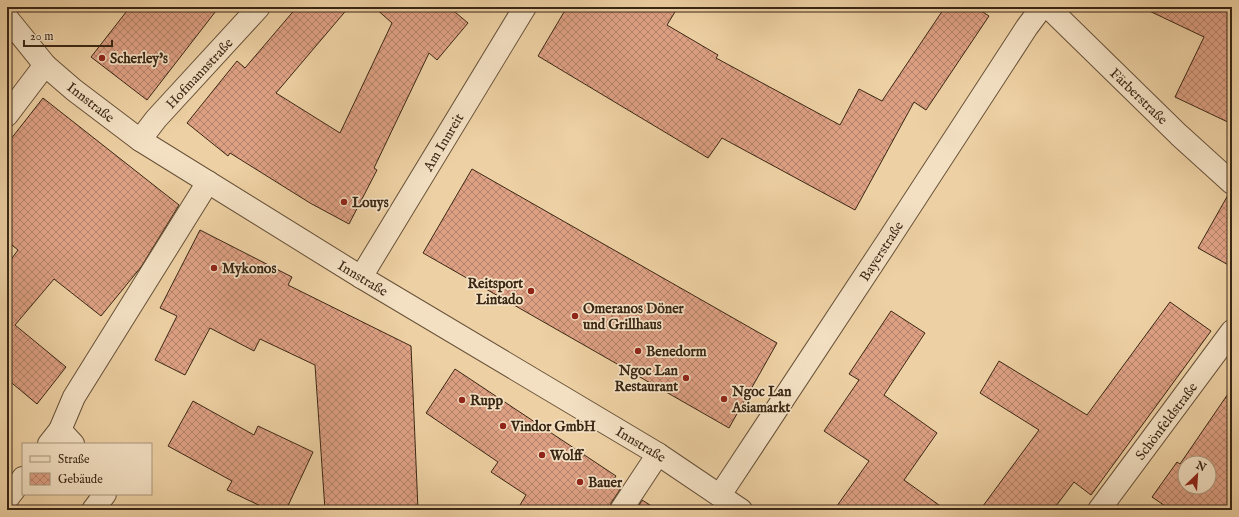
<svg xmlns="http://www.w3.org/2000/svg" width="1239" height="517" viewBox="0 0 1239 517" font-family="'IM FELL English',serif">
<defs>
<pattern id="building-cross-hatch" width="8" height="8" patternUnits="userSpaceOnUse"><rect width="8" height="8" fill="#dda083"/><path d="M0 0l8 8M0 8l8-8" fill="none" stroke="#b4826a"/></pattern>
</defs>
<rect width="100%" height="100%" fill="#edd0a3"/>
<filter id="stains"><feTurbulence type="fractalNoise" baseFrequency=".005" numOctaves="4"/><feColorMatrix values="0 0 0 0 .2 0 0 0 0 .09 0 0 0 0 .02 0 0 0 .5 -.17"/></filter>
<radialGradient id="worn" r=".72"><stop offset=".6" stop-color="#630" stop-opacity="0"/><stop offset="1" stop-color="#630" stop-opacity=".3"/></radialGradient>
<!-- building -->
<g fill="url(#building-cross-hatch)" stroke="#3a2715" fill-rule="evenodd">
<path d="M130,7H219L147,100L91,57Z"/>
<path d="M297,7H349L276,93L340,133L392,23L374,7H449L468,23L437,60L429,53L374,168L377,170L349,224L310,203L230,153L228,156L187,123L237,61L245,68Z"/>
<path d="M567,7H678L667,25L718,55L716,58L840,125L859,89L882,101L945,7H975L989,16L926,110L914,102L855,210L722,138L708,158L538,56Z"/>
<path d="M1141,7H1232V124L1175,97L1204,37Z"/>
<path d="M43,98L179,205L141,267L101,316L54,279L15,325L66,367L37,404L7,379V265L18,250L7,241V144Z"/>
<path d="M472,169L777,343L729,428L423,253Z"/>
<path d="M1228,195H1232V267L1198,248Z"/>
<path d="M200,230L292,277L288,285L411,346L418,510H325L315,365L260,339L254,351L210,328L185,375L155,360L177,316L160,308Z"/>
<path d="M1170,302L1211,331L1091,495L1074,482L1053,510H980L1039,430L980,393L999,361L1087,415Z"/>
<path d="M891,311L925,333L884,395L937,433L904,480L946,510H834L869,461L824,431L859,380L849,374Z"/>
<path d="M455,369L616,476L612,482L621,488L611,503L609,510H517L526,495L491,472L498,462L426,413Z"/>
<path d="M1232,388V510H1171L1152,497L1177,462L1180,464ZM1185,463H1209V487H1185Z"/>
<path d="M193,401L254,435L258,426L313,452L286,510H269L227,490L232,481L168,446Z"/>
<path d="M642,500L658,510H636Z"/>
</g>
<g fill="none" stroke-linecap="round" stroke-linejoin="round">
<!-- minor casing -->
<g stroke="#675138" stroke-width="24">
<g id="minor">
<path d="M1048,7L1179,135L1232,183"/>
<path d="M7,18L45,65L74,90L140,140L361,277L658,454L741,510"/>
<path d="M7,115L45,65"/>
<path d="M140,140L156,119L259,7"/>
<path d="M361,277L525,7"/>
<path d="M60,430L74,397L208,182"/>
<path d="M49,444L60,430L73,444"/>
<path d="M720,495L889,239L1027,27L1042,7"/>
<path d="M7,499L23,478"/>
<path d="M93,510L105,494"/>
<path d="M621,510L658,454"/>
<path d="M1099,510L1232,331"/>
</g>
</g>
<!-- minor -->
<use href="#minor" stroke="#f3e0c3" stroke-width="22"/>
</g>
<!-- markers -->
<g fill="#8f2418" stroke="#f3e0c3" stroke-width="1.5">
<circle cx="102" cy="58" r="4"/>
<circle cx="344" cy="202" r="4"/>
<circle cx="214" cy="268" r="4"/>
<circle cx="531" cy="291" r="4"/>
<circle cx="575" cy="316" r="4"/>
<circle cx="638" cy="351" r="4"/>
<circle cx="686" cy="378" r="4"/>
<circle cx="724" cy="399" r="4"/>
<circle cx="462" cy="400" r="4"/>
<circle cx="503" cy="426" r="4"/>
<circle cx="542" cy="455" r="4"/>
<circle cx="580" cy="482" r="4"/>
</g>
<g text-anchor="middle" stroke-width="3.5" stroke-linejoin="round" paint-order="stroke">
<!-- poi labels -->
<g font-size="14" font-weight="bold" fill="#3a2715" stroke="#f3e0c3" text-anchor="start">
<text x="110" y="63">Scherley's</text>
<text x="352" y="207">Louys</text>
<text x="222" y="273">Mykonos</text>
<text x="523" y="288" text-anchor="end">Reitsport<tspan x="523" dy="16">Lintado</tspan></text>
<text x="583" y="313">Omeranos Döner<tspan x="583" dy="16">und Grillhaus</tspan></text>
<text x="646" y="356">Benedorm</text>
<text x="678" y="375" text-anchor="end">Ngoc Lan<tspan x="678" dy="16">Restaurant</tspan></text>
<text x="732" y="396">Ngoc Lan<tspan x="732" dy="16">Asiamarkt</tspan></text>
<text x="470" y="405">Rupp</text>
<text x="511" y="431">Vindor GmbH</text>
<text x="550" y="460">Wolff</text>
<text x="588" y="487">Bauer</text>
</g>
<!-- street labels -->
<g font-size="14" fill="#3a2715" stroke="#f3e0c3">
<text transform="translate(199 73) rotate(-47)" y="5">Hofmannstraße</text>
<text transform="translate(1139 96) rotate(44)" y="5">Färberstraße</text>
<text transform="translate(91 102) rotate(38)" y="5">Innstraße</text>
<text transform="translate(443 142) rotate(-59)" y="5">Am Innreit</text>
<text transform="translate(881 251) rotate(-57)" y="5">Bayerstraße</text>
<text transform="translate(363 278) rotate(31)" y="5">Innstraße</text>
<text transform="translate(1166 421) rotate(-53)" y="5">Schönfeldstraße</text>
<text transform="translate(641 444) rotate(31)" y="5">Innstraße</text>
</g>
</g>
<!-- margin -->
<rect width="1239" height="517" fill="none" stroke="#edd0a3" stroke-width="24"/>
<rect x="8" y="8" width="1223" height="501" fill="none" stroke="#3a2715" stroke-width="2"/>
<rect x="12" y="12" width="1215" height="493" fill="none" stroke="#3a2715"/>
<!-- legend -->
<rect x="22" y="443" width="130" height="52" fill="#f3e0c3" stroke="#a9967d"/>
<rect x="30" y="456" width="20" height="6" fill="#f3e0c3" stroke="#a9967d"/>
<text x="58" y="463" font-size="12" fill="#3a2715">Straße</text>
<rect x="30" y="473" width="20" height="12" fill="url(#building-cross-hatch)" stroke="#a9967d"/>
<text x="58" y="483" font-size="12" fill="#3a2715">Gebäude</text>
<!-- north arrow -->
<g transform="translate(1197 475) rotate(25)"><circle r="19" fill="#f3e0c3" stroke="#a9967d"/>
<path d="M0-3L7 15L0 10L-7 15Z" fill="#8f2418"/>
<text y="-6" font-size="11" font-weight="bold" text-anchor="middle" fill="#3a2715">N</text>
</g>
<!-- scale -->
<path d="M24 40v6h88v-6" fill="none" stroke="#3a2715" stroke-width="2"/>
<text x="30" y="40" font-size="12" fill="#3a2715" stroke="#f3e0c3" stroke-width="3" paint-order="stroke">20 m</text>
<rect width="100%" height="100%" filter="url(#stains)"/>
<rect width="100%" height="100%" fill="url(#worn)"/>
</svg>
